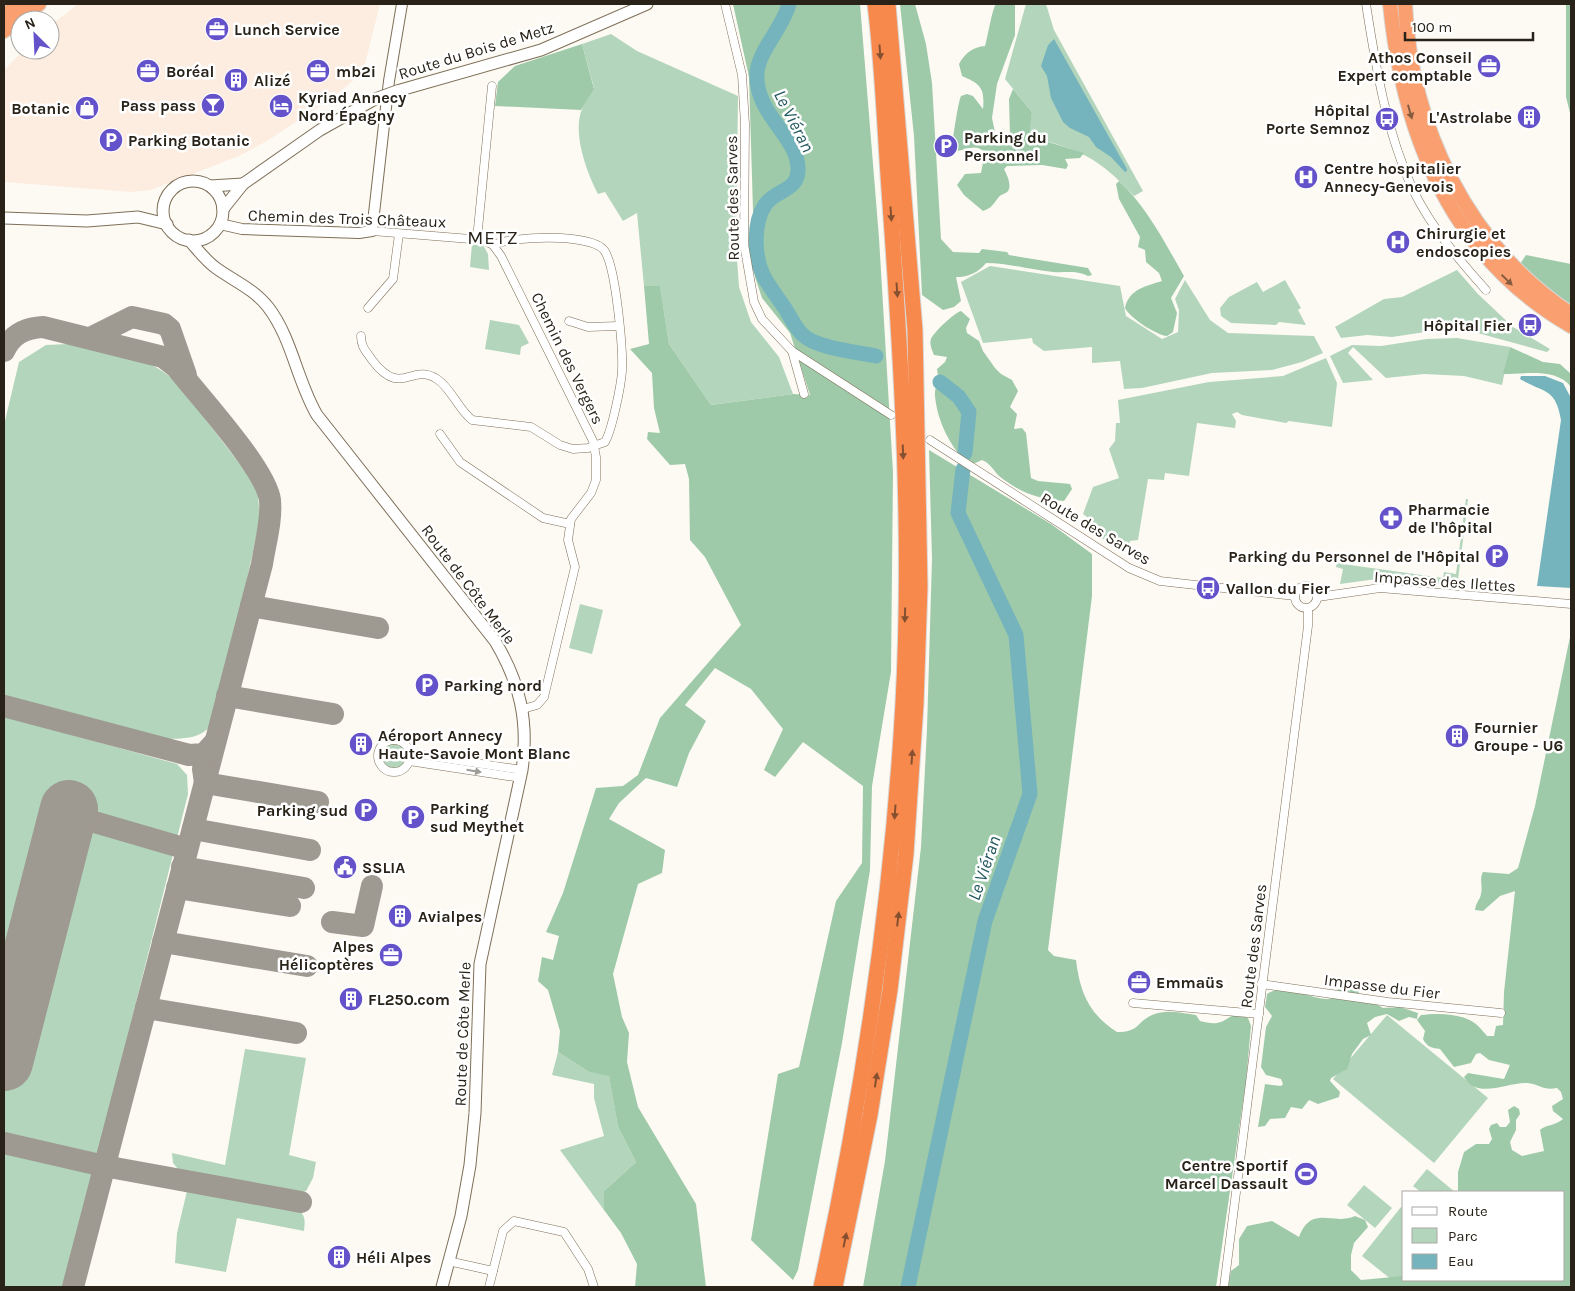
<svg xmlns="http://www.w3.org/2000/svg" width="1575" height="1291" viewBox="0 0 1575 1291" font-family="Karla,sans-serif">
<rect width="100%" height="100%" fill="#fdfaf4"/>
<!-- commercial -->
<path fill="#fdede0" d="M78,4H380L363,72L334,97L267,141L239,156L151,190L131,192L4,182V70L24,50H50V26Z"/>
<!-- green -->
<g fill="#b3d5bc">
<path d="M1026,4H1046L1054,30L1143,191L1134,196C1097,156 1080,150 1028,136L1032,112L1005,79Z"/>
<path d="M611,34L637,51L738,96L736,245L739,287L751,322L779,357L793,394L711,405L669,344L660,287L644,286L637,213L623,221L605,192L598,194C587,173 572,133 582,109C585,102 590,95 594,88L582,44Z"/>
<path d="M472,244L483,245L488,254L489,270L470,267Z"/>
<path d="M990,266L1120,286L1126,316L1162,339L1178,332L1179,310L1175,299L1185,280L1210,320L1228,333L1314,336L1323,353L1302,362L1272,370L1212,373L1142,388L1124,389L1120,361L1092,363V347L1044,351L1033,343L1032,338L983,343L961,282Z"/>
<path d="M1457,270L1478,294L1513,327L1550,349L1547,352L1474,332L1432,331L1392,337L1367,335L1341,338L1335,327L1384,299L1402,297Z"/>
<path d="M1285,280L1301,308L1298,310L1306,325L1279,322L1276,325L1231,323L1221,316L1220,308L1229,297L1257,282L1263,292Z"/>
<path d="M490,320L519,325L529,343L521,347L520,355L485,349Z"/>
<path d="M1457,338L1510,347L1502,385L1464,376L1424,374L1386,378L1353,347L1348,353L1373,380L1343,383L1330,356L1352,345L1381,346L1427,339Z"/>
<path d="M69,344C108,352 151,355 179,385L252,480L258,495L260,519L217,717C204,738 192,738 169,739L4,697V425L19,362L46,345Z"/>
<path d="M1326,358L1337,383L1332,427L1289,421L1286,423L1242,415L1237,412L1232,414L1236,421L1235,428L1197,423L1189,476L1165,473L1164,480L1148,479L1138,540L1130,541L1126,552L1086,529L1091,520L1083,514L1093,487L1119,478L1109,449L1115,441L1116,423H1120L1118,400L1209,382L1283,376Z"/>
<path d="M1466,499H1468L1458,580L1450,585L1384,578L1340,584L1343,569L1336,567L1337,558L1343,559V564L1443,578L1444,572L1456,574Z"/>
<path d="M580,604L603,610L592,654L569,648Z"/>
<path d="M4,716L177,764L187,775L188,794L65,1287H4Z"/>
<circle cx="394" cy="756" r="12"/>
<path d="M1387,1015L1488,1098L1434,1163L1333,1079Z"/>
<path d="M245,1049L306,1058L289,1155L316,1162L313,1178L306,1191L294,1194L183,1175L173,1163L172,1153L225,1165Z"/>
<path d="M558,1052L589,1072L609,1075L618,1127L636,1162L604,1191V1210L560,1150L604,1136L594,1098V1084L552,1075Z"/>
<path d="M1427,1169L1455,1192H1421L1413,1186Z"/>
<path d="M1364,1185L1392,1208L1375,1228L1347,1205Z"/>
<path d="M187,1191L297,1209C306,1215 305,1221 304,1231L237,1218L226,1272L175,1263L177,1233Z"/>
<path d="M1401,1207L1404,1209V1276L1397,1284L1362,1256Z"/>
</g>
<!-- forest -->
<g fill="#9ecaa9">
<path d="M733,4H860L879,238L893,472L891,672L872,786L870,870L842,1043L798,1270L793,1280L751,1240L778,1074L799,1067L836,901L862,863L863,786L803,742L775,777L764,770L783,729L751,689L715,668L685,705L706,721L689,753L677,787L646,778L619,803L609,819L665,850L662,873L638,884L613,974L622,1017L629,1033L627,1062L638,1107L696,1204L706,1287H635L637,1264L621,1233L604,1210V1191L636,1162L618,1127L609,1076L589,1072L558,1052L560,1031L548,990L538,981L542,957L553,960L559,936L546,932L563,893L596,788L623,786L638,775L660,718L741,625L705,557L690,540L689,479L685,464L670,465L647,439L648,432L660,433L654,408L652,373L630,349L649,344L644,286H660L669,344L711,405L793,394L810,395L790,333L762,298L755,277L749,77Z"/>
<path d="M900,4H915L926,44L932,83L941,239L953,252L979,253L982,249L1007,252L1009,255L1088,268L1092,275L1088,276C1075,270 1066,273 1053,272C1030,270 1009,263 986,263C979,272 967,278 956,277L961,301L954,307L943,310L922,295L914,136Z"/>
<path d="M996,4H1015V35L997,84L992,118L998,146L1010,136L1009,99L1013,89L1032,112L1029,136L1084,153L1080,158L1065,159L1068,165L1066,169L1042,165L1007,166L1004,169C1007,175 1012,185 1008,191C1006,194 1000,194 998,198C993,204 992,208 983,211L964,195L957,185L965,174L981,173L985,152C975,143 967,150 956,151L952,146C953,138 958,102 961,96L967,94L973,96L983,109C985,87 980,84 962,76L959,64C965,53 973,47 985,46C988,36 992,9 996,4Z"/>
<path d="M1566,4H1571V117L1566,97Z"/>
<path d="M582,44L594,89L581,110L495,106L498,82L515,66Z"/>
<path d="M1119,181C1147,207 1165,243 1184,276L1171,298L1177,313L1173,332L1167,336C1156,335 1130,318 1125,308C1129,289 1146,286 1162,281L1159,273L1146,262L1145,250L1138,247L1140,237L1119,199L1116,184Z"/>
<path d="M1526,255L1571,264V306L1548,291L1520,264Z"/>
<path d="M961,311L970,319L966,328L967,333L979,341L983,351L995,368L1001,374L1012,380L1018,391L1010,407L1017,414L1014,429L1022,428L1026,433L1031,478L1038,481L1070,484L1072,489L1064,501C1037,499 1021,493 999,476C993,470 991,464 982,460L971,465C951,451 937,420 935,396C934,386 940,384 937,369L945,362L947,357L934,355C932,350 929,344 931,339C934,332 954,313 961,311Z"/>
<path d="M1510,347L1543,362L1560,364L1571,374V387C1557,368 1525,374 1503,374Z"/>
<path d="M929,450L1051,524L1092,554V596L1048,950L1054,956L1076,960C1080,993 1089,1014 1117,1032C1140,1032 1135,1023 1152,1015C1166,1009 1182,1013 1196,1015L1200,1021C1205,1022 1212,1024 1217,1023C1232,1020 1229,1010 1248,1018L1251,1026L1246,1081L1216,1287H863L885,1161L921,847L927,729L932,559Z"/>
<path d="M1571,632V1287H1228L1231,1271L1239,1265V1239L1247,1226L1272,1221L1299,1237C1312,1204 1332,1226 1355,1216L1365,1220L1368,1227L1354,1243L1351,1255V1270L1361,1280L1404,1276V1280H1564V1192H1458V1172L1464,1152L1476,1144H1489L1492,1139L1489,1129L1491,1125L1497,1123L1500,1127H1506L1510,1122L1508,1110L1514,1106L1519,1109L1520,1114L1516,1120V1130L1510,1142L1512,1150L1522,1156L1544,1151L1540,1130C1547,1124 1555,1126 1563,1119L1553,1111L1552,1106L1563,1099L1561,1092L1557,1088C1543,1091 1540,1084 1527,1083C1507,1082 1477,1100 1464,1077L1468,1073L1504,1079L1510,1065L1489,1060L1480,1053L1476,1054L1471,1063L1454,1067L1440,1049C1432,1048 1427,1047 1423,1039L1425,1031L1417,1020L1421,1015C1437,1013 1459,1013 1473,1022C1478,1025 1483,1031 1487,1036H1494L1496,1026L1503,1025L1504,992L1515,891L1500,896L1483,911L1475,910C1476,902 1480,900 1481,894C1483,886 1479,879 1483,872L1509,874L1518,868L1535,806Z"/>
<path d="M1345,981L1358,985L1359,994L1383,1008L1400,1007L1418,1013L1417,1019L1409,1017L1399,1021L1387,1014L1375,1017L1367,1023L1371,1035L1363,1039L1352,1054L1347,1069L1331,1078L1330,1081L1340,1092L1339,1097L1318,1104L1309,1100L1302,1109L1291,1107L1285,1118L1270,1119L1265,1126L1258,1127L1265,1084L1281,1086L1283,1084L1281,1079L1266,1075L1261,1067L1266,1027L1272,1016L1265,1007L1267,994C1290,978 1323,1011 1339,994L1337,986Z"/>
</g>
<!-- water -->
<g fill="#75b4bc">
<path d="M1054,39L1127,169V171L1125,172L1111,157L1096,147L1089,137L1070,128L1063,122L1051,98L1047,76L1041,66L1048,45Z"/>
<path d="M1521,376H1545L1563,383L1571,398V588L1537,586L1561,420C1555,387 1545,394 1520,379Z"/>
</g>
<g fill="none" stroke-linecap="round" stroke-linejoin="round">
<!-- river -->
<g stroke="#75b4bc" stroke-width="15">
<path d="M789,4C783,28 760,48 757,72C754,114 797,135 798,168C799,192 775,189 765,205C753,223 754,256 763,275C769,287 779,299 786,310C791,318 796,329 803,335C816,348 857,352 876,356"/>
<path d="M940,382L959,397L969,412L965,453"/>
<path d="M908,1287L985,921L1030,794L1016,635L958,513L963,469"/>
</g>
<!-- taxiway -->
<g stroke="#9e9991" stroke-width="22">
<path d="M90,338L132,317L164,324L170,329L186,375"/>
<path d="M4,351C12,334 25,328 43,327L163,357L176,367C198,395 266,469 270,500C272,521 265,544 262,564L73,1287"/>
<path d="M251,606L378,628"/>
<path d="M227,696L333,714"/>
<path d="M4,706L189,755L204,754L215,742"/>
<path d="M203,769L205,783L318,802"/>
<path d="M67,814L187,849"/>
<path d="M193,829L310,850"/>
<path d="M182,867L304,888"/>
<path d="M177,888L290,906"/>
<path d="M332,922L363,926L372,886"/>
<path d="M163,942L307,966"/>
<path d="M146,1008L296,1033"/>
<path d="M4,1143L104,1166L301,1202"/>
</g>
<!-- runway -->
<path stroke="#9e9991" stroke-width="58" d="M4,1062L69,809"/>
<!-- minor casing -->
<g stroke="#7e6f58" stroke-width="9">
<g id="minor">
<path d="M725,4L742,75L745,124L744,244L754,302L762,319L792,351L891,415"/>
<path d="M1366,4C1376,68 1386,132 1414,192C1432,228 1459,260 1486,290"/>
<path d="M372,231L483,240L493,245L501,256L593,441L596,457V480L591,493L571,519L568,540L575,567L544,697L537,705L523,709"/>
<path d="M477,239L492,86"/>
<path d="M368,308L393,279L399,234"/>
<path d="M569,321L588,327L618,326"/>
<path d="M361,336C361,347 366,351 372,360C402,399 410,362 437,379C451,388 458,409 472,420L531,427L560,445L573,449L588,448L605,442C612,430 621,386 622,371C623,349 616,266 604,250C590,233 511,236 493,245"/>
<path d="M792,351L804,394"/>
<path d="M440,434L460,462L543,518L570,524"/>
<path d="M930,440L1129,568L1160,581L1295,596"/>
<circle cx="1306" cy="597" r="11"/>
<path d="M1318,597L1380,588L1571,604"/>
<circle cx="394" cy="756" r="16"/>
<path d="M409,753L522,770"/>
<path d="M409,761L521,778"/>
<path d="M1261,984L1388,1002L1501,1013"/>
<path d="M1133,1003L1259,1014"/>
<path d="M448,1261L493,1271"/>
<path d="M489,1287L503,1231L514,1221L564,1232L588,1269L594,1287"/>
<path d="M1224,1287L1308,626V609"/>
</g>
</g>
<!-- tertiary casing -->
<g stroke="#7e6f58" stroke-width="12">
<path id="tertiary" d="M220,224L242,229L359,233L372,231L389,81L402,4"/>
</g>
<!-- secondary casing -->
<g stroke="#7e6f58" stroke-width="13">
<g id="secondary">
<path d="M397,91L541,50L647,4"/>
<circle cx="193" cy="211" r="30"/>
<path d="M210,186L243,184"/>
<path d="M223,209L243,184L320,130L375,99"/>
<path d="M4,218L87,221L138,217L167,224"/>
<path d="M189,240C197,249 206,261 216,268C234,281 254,289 268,307C292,338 297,381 317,415L495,641C520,683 529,721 522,770L480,964L475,1113L470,1165L461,1216L442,1287"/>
</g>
</g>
<!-- trunk casing -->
<g stroke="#d8d7d5" stroke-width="16">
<g id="trunk">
<path d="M1390,4C1403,136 1451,257 1571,326"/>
<path d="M1405,4C1411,127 1467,245 1571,314"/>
<path d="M4,16L19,4"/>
<path d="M4,31L39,4"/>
</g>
</g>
<!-- motorway casing -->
<g stroke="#d8d7d5" stroke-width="17">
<g id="motorway">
<path d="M821,1287C863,1094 892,900 903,703C912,537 902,370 890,204C885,138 883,70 875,4"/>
<path d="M835,1287L870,1115L890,990L906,854L916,704L920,587L915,330L888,4"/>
</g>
</g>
<!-- minor -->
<use href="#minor" stroke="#fff" stroke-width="8"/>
<!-- tertiary -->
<use href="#tertiary" stroke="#fff" stroke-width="10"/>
<!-- secondary -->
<use href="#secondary" stroke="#fff" stroke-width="11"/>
<!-- trunk -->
<use href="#trunk" stroke="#faa070" stroke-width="14"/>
<!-- motorway -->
<use href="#motorway" stroke="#f8894d" stroke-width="15"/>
<!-- secondary-bridge casing -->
<g stroke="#7e6f58" stroke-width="13" stroke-linecap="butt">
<path id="secondary-bridge" d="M375,99L397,91"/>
</g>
<!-- secondary-bridge -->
<use href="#secondary-bridge" stroke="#fff" stroke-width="11"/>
</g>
<!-- one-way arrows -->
<defs><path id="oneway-solid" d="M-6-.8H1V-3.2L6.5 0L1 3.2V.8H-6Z" transform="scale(1.25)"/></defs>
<g fill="#865030">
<use href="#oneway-solid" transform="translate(880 52) rotate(86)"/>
<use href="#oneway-solid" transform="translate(891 214) rotate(86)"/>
<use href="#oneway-solid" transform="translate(897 290) rotate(86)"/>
<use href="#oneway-solid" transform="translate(903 452) rotate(88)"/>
<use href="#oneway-solid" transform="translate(905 615) rotate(91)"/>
<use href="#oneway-solid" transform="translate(912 757) rotate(-86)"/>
<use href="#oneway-solid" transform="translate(895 812) rotate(94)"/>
<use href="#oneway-solid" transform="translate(898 919) rotate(-83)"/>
<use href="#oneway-solid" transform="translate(876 1080) rotate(-81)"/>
<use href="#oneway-solid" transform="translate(845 1240) rotate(-78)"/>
</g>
<g fill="#865b40">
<use href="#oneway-solid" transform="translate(1410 112) rotate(74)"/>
<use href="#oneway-solid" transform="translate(1507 280) rotate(44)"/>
</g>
<use fill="#9e9c97" href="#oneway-solid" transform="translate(474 771) rotate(9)"/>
<!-- icons -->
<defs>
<g id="office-disc" transform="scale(1.25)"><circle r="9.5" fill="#6352ca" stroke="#fff"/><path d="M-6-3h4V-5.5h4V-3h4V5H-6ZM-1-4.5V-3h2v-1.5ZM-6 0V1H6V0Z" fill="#fff"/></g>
<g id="building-disc" transform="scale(1.25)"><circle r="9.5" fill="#6352ca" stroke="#fff"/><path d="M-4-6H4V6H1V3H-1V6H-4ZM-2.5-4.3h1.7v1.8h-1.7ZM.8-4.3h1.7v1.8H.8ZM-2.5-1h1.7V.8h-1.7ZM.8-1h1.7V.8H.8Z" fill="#fff"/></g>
<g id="bar-disc" transform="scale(1.25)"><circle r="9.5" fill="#6352ca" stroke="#fff"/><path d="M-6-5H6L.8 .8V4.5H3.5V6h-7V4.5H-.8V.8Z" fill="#fff"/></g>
<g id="hotel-disc" transform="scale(1.25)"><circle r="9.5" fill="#6352ca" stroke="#fff"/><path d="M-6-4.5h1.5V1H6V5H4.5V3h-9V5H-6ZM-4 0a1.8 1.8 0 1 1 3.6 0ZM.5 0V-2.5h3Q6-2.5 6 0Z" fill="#fff"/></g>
<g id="shop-disc" transform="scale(1.25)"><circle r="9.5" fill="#6352ca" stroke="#fff"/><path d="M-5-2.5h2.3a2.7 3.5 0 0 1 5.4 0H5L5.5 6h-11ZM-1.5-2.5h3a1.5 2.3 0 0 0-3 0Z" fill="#fff"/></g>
<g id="bus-disc" transform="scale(1.25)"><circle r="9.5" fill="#6352ca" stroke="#fff"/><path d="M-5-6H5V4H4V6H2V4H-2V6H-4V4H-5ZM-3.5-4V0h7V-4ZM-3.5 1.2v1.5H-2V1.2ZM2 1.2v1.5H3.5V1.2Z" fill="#fff"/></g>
<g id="parking-disc" transform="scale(1.25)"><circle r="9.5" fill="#6352ca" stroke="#fff"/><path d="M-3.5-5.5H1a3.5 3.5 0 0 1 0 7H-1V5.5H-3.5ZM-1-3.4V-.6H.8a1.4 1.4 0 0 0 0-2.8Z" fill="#fff"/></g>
<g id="hospital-disc" transform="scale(1.25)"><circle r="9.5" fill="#6352ca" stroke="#fff"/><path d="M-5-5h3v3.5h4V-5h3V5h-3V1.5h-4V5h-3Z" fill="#fff"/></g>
<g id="pharmacy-disc" transform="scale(1.25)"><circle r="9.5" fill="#6352ca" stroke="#fff"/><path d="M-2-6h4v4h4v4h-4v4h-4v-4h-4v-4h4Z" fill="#fff"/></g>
<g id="civic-disc" transform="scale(1.25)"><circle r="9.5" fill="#6352ca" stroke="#fff"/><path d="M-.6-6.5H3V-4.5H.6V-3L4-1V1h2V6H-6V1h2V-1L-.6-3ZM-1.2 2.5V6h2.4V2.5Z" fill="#fff"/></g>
<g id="stadium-disc" transform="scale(1.25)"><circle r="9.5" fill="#6352ca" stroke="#fff"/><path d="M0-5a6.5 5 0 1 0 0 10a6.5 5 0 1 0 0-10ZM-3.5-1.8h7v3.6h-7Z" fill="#fff"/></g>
</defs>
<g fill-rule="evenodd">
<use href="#office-disc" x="217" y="29"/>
<use href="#office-disc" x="1489" y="66"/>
<use href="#office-disc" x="148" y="71"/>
<use href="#office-disc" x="318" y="71"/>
<use href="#building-disc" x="236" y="80"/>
<use href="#bar-disc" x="213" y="105"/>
<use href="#hotel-disc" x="281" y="106"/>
<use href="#shop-disc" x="87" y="108"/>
<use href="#building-disc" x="1529" y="117"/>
<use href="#bus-disc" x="1387" y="119"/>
<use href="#parking-disc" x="111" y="140"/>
<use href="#parking-disc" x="946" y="146"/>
<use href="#hospital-disc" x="1306" y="177"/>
<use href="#hospital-disc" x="1398" y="242"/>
<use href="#bus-disc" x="1530" y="325"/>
<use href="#pharmacy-disc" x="1391" y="518"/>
<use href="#parking-disc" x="1497" y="556"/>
<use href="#bus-disc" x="1208" y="588"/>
<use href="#parking-disc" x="427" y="685"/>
<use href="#building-disc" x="1457" y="736"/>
<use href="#building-disc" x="361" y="744"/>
<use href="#parking-disc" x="366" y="810"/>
<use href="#parking-disc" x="413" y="817"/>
<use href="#civic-disc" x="345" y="867"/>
<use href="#building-disc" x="400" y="916"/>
<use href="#office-disc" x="391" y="955"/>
<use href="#office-disc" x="1139" y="982"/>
<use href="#building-disc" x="351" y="999"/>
<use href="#stadium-disc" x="1306" y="1174"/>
<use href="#building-disc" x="339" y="1257"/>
</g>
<g text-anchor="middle" stroke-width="5" stroke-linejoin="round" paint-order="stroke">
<!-- poi labels -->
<g font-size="16" font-weight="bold" fill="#282218" stroke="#fff" text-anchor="start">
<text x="234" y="35">Lunch Service</text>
<text x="1472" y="63" text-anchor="end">Athos Conseil<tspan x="1472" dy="18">Expert comptable</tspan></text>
<text x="166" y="77">Boréal</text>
<text x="336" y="77">mb2i</text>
<text x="254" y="86">Alizé</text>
<text x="298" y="103">Kyriad Annecy<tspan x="298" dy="18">Nord Épagny</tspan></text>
<text x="196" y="111" text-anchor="end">Pass pass</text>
<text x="70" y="114" text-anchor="end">Botanic</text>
<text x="1370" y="116" text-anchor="end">Hôpital<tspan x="1370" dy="18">Porte Semnoz</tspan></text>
<text x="1512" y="123" text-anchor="end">L'Astrolabe</text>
<text x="964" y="143">Parking du<tspan x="964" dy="18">Personnel</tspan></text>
<text x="128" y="146">Parking Botanic</text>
<text x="1324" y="174">Centre hospitalier<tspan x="1324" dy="18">Annecy-Genevois</tspan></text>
<text x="1416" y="239">Chirurgie et<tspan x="1416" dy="18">endoscopies</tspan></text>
<text x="1512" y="331" text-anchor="end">Hôpital Fier</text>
<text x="1408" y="515">Pharmacie<tspan x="1408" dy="18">de l'hôpital</tspan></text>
<text x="1480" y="562" text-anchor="end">Parking du Personnel de l'Hôpital</text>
<text x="1226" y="594">Vallon du Fier</text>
<text x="444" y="691">Parking nord</text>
<text x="1474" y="733">Fournier<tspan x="1474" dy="18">Groupe - U6</tspan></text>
<text x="378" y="741">Aéroport Annecy<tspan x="378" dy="18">Haute-Savoie Mont Blanc</tspan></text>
<text x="430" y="814">Parking<tspan x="430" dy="18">sud Meythet</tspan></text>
<text x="348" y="816" text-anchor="end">Parking sud</text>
<text x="362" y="873">SSLIA</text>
<text x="418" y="922">Avialpes</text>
<text x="374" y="952" text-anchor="end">Alpes<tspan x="374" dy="18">Hélicoptères</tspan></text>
<text x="1156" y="988">Emmaüs</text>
<text x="368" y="1005">FL250.com</text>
<text x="1288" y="1171" text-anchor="end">Centre Sportif<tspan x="1288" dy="18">Marcel Dassault</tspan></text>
<text x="356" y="1263">Héli Alpes</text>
</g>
<!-- street labels -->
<g font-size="16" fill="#282218" stroke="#fff">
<text transform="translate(476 50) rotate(-17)" y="6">Route du Bois de Metz</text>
<text transform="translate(732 198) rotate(-91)" y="6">Route des Sarves</text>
<text transform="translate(347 218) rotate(2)" y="6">Chemin des Trois Châteaux</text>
<text transform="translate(568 358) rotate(64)" y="6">Chemin des Vergers</text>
<text transform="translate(1096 528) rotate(31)" y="6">Route des Sarves</text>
<text transform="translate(1445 581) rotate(4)" y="6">Impasse des Ilettes</text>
<text transform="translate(469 584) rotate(53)" y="6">Route de Côte Merle</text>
<text transform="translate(1253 946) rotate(-83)" y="6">Route des Sarves</text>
<text transform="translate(1382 986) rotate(7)" y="6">Impasse du Fier</text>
<text transform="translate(462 1034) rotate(-88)" y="6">Route de Côte Merle</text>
</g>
<!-- water labels -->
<g font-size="18" font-style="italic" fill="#22585f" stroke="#fff">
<text transform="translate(794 121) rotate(63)" y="6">Le Viéran</text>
<text transform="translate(984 868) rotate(-71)" y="6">Le Viéran</text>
</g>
<!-- quarter labels -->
<g font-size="19" letter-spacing="1" fill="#282218" stroke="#fff">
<text x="493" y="244">METZ</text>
</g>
</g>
<!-- border -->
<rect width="1575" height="1291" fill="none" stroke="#282218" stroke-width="10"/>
<!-- legend -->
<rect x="1402" y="1191" width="162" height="90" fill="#ffffff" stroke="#a9a7a3"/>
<rect x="1412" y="1207" width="25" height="8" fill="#ffffff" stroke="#a9a7a3"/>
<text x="1448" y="1216" font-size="15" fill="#282218">Route</text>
<rect x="1412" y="1228" width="25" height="15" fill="#b3d5bc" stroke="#a9a7a3"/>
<text x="1448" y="1241" font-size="15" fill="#282218">Parc</text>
<rect x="1412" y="1254" width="25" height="15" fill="#75b4bc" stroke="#a9a7a3"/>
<text x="1448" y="1266" font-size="15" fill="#282218">Eau</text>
<!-- north arrow -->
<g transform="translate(35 35) rotate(336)"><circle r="24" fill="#ffffff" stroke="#a9a7a3"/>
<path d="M0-4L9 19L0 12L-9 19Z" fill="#6352ca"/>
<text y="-8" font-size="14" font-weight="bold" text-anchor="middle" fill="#282218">N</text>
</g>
<!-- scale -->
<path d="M1405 32v8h128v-8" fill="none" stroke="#282218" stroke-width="2.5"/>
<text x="1412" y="32" font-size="15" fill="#282218" stroke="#ffffff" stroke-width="4" paint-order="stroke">100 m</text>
</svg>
